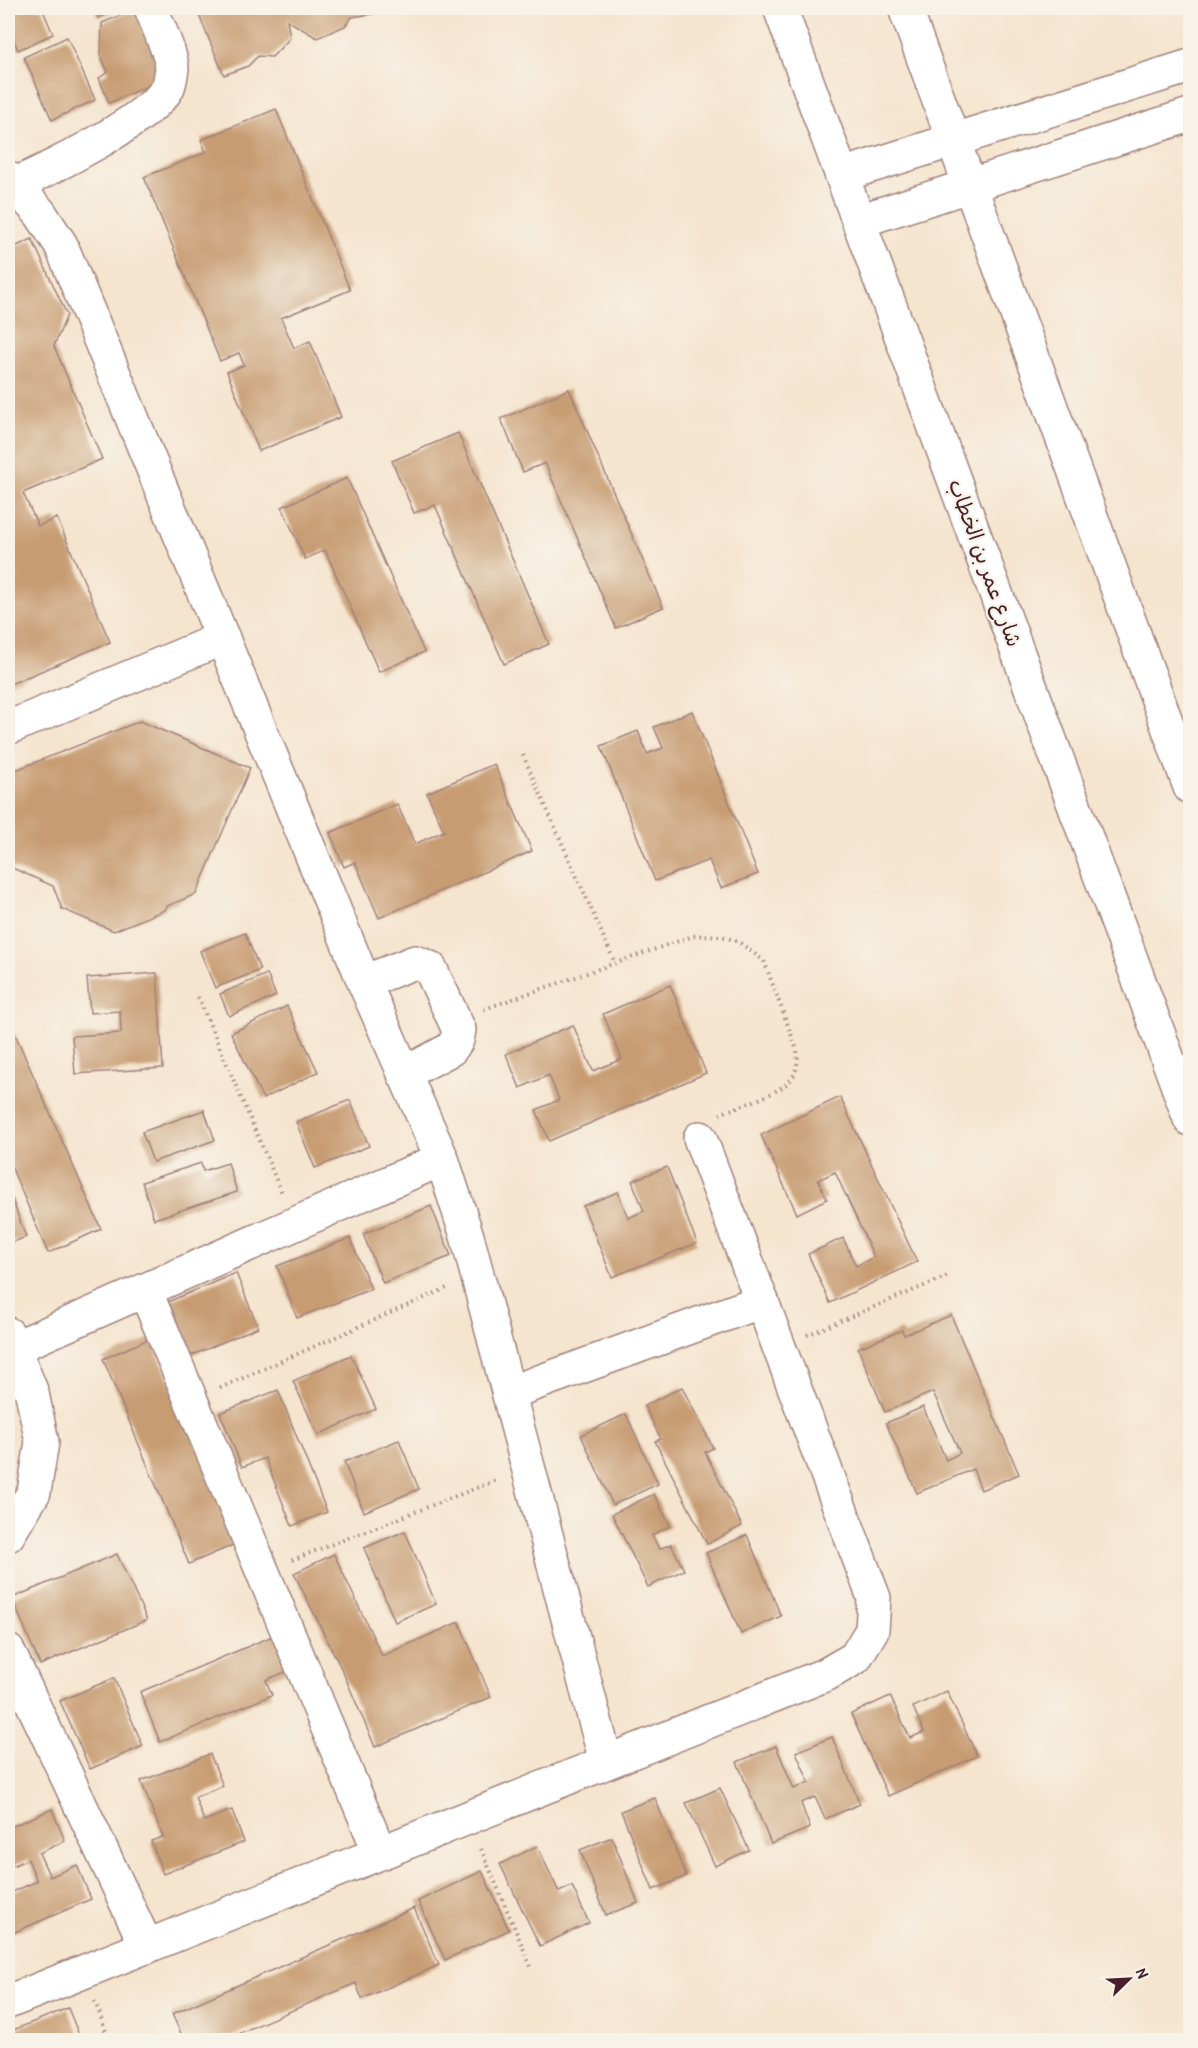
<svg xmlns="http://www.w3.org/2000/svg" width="1198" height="2048" viewBox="0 0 1198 2048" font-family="'Patrick Hand','Playpen Sans Arabic',sans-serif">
<rect width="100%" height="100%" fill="#f7f3e8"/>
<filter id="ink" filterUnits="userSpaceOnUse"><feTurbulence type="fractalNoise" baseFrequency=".0167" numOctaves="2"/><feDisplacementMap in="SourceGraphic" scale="12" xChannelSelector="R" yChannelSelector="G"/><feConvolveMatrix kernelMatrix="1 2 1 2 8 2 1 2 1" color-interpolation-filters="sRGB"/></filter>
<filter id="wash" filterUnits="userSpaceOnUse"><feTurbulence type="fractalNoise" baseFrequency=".008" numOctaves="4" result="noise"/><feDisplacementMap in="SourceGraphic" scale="24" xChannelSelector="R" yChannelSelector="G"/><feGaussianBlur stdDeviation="1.35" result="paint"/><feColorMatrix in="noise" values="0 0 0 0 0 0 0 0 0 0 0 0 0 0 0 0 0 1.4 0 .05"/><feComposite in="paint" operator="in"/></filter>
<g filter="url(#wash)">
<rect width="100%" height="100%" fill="#f5e4ce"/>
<g id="blocks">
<!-- building -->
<g fill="#c79c72">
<path d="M8,8H42L53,34L18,50L8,26Z"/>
<path d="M94,8H122L98,18Z"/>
<path d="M138,8L166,78L109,103L99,78L108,72L101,56L102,23Z"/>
<path d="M196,8H387L372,14L352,17L345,26L317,38L287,20L290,38L272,57L258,56L248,66L224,75Z"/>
<path d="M67,37L95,100L52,120L24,57Z"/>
<path d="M276,109L350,290L281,318L294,348L310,341L341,417L259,451L227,372L244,365L239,353L220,361L144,177L206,152L201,140Z"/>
<path d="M32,239L67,315L54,346L102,459L23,493L38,526L57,518L110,642L8,685V250Z"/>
<path d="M569,389L663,607L616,628L545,463L523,472L501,419Z"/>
<path d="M458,433L549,644L504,664L435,505L414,513L392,461Z"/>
<path d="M347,478L424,652L379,672L325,550L305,559L282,507Z"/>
<path d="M692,711L758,874L721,888L709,860L655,881L601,746L638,731L647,754L663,748L654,727Z"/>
<path d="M140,721L250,768L196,894L167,906L165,910L114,931L62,909L53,886L8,866V773Z"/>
<path d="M494,764L532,851L379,918L355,862L344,867L330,833L397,804L415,844L444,831L427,793Z"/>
<path d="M245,933L260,970L215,988L200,951Z"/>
<path d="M157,973L163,1068L75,1074L72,1036L121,1033L120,1011L90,1013L87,978Z"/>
<path d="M267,974L276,996L229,1016L220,994Z"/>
<path d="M670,985L706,1073L549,1141L536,1110L559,1100L549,1075L520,1088L506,1054L573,1025L593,1071L622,1059L603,1014Z"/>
<path d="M287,1006L318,1072L263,1099L231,1033Z"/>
<path d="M15,1034L101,1229L48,1253L8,1159V1037Z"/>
<path d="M840,1097L917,1262L830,1303L808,1254L843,1238L856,1266L874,1257L835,1172L818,1180L827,1199L797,1214L761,1135Z"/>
<path d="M350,1100L369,1146L315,1168L296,1122Z"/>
<path d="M204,1110L215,1140L153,1162L142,1132Z"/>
<path d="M201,1163L203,1171L228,1163L237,1192L154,1219L142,1182Z"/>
<path d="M667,1167L697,1243L612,1277L583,1206L618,1192L628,1218L644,1211L632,1181Z"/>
<path d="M8,1188L26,1237L8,1244Z"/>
<path d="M431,1206L451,1256L383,1283L363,1234Z"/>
<path d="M350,1238L371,1289L297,1318L277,1266Z"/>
<path d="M236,1273L258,1327L188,1357L165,1303Z"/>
<path d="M951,1315L1019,1474L981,1490L973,1469L917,1493L886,1423L923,1407L946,1460L960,1453L933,1392L885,1412L858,1348L902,1330L904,1335Z"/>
<path d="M151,1338L240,1542L189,1564L103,1359Z"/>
<path d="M351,1355L376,1409L318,1435L293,1381Z"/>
<path d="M682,1387L713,1448L705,1452L742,1526L707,1544L655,1441L661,1439L644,1406Z"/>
<path d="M278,1390L327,1512L292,1526L265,1458L242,1467L220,1413Z"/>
<path d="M626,1414L658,1484L613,1505L581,1435Z"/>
<path d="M399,1440L419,1489L364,1512L344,1462Z"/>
<path d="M654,1494L670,1526L652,1535L659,1549L671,1544L684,1570L648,1587L612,1514Z"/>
<path d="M405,1531L436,1604L395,1622L364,1548Z"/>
<path d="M747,1535L781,1616L741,1634L706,1553Z"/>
<path d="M117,1554L147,1620L40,1665L12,1598Z"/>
<path d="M334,1554L382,1656L459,1622L491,1697L375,1747L343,1672L294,1573Z"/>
<path d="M280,1633L295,1668L266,1680L272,1695L160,1742L140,1692Z"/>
<path d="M114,1678L143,1746L90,1769L60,1701Z"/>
<path d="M947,1691L977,1756L888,1796L851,1714L890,1696L910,1738L924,1732L913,1707Z"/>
<path d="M832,1737L860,1804L825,1819L815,1797L801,1803L810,1828L771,1844L737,1762L776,1746L794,1789L809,1782L796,1752Z"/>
<path d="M210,1754L223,1786L195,1797L204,1821L232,1810L244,1842L163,1874L151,1841L163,1837L141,1781Z"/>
<path d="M720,1788L749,1850L715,1866L686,1803Z"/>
<path d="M655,1798L686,1876L653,1890L621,1811Z"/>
<path d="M52,1809L65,1841L39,1853L50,1877L77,1865L91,1899L8,1935V1894L37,1881L28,1859L8,1868V1828Z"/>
<path d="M612,1837L638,1903L606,1915L580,1850Z"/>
<path d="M537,1846L559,1892L572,1886L589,1923L540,1946L500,1864Z"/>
<path d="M482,1871L509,1930L445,1960L418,1901Z"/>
<path d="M414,1908L439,1965L362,1999L356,1983L223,2040H184L172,2014Z"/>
<path d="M68,2008L81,2040H8V2032Z"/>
</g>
</g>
</g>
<g filter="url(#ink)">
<use href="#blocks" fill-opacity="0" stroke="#a0827c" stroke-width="1.5"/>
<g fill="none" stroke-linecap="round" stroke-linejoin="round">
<!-- minor casing -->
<g stroke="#a0827c" stroke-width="36">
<g id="minor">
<path d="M780,8L1190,1119"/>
<path d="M905,8L1190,787"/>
<path d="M842,175L1190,66"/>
<path d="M8,178L40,213L61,245L364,982L442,1159L467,1236L606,1762"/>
<path d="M8,187C40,175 155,117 168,87C170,83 171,74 172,69C172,55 156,22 151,8"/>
<path d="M859,221L1190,115"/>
<path d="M8,728L223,638"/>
<path d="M364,982L415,962L430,968L459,1030L457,1040L451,1049L404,1074"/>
<path d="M145,1290L380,1853"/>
<path d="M8,1334L32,1393L42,1442L34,1492L8,1535"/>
<path d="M14,1348L442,1159"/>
<path d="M509,1393L762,1301"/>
<path d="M8,1651L147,1947"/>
<path d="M8,2002L827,1674L855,1658L872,1630L874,1598L700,1138"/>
</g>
</g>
<!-- path -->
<g stroke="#a0827c" stroke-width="4" stroke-dasharray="1.5 4.5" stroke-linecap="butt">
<path d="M523,755L615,963"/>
<path d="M198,997L282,1193"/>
<path d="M484,1009L693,936L709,935L725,937L739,942L764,961L797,1050C798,1059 798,1069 792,1078C781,1094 739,1106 720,1114"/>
<path d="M807,1335L948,1276"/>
<path d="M220,1388L447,1288"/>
<path d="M292,1560L497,1480"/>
<path d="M1187,1727L1190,1726"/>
<path d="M481,1849L532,1969"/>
<path d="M95,2001L109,2040"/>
</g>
<!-- minor -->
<use href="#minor" stroke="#fff" stroke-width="33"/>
</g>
</g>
<g text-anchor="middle" stroke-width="4.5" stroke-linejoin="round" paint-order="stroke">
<!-- street labels -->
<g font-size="21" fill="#4a1f2b" stroke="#f7f3e8">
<text transform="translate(985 563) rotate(70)" y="7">شارع عمر بن الخطاب</text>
</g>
</g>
<!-- margin -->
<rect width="1198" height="2048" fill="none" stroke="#f7f3e8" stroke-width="30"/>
<!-- north arrow -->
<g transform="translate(1129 1979) rotate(66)" stroke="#f7f3e8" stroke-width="4.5" paint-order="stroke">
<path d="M0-4.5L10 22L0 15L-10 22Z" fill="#4a1f2b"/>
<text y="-9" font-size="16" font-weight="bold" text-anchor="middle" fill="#4a1f2b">N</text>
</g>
</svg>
